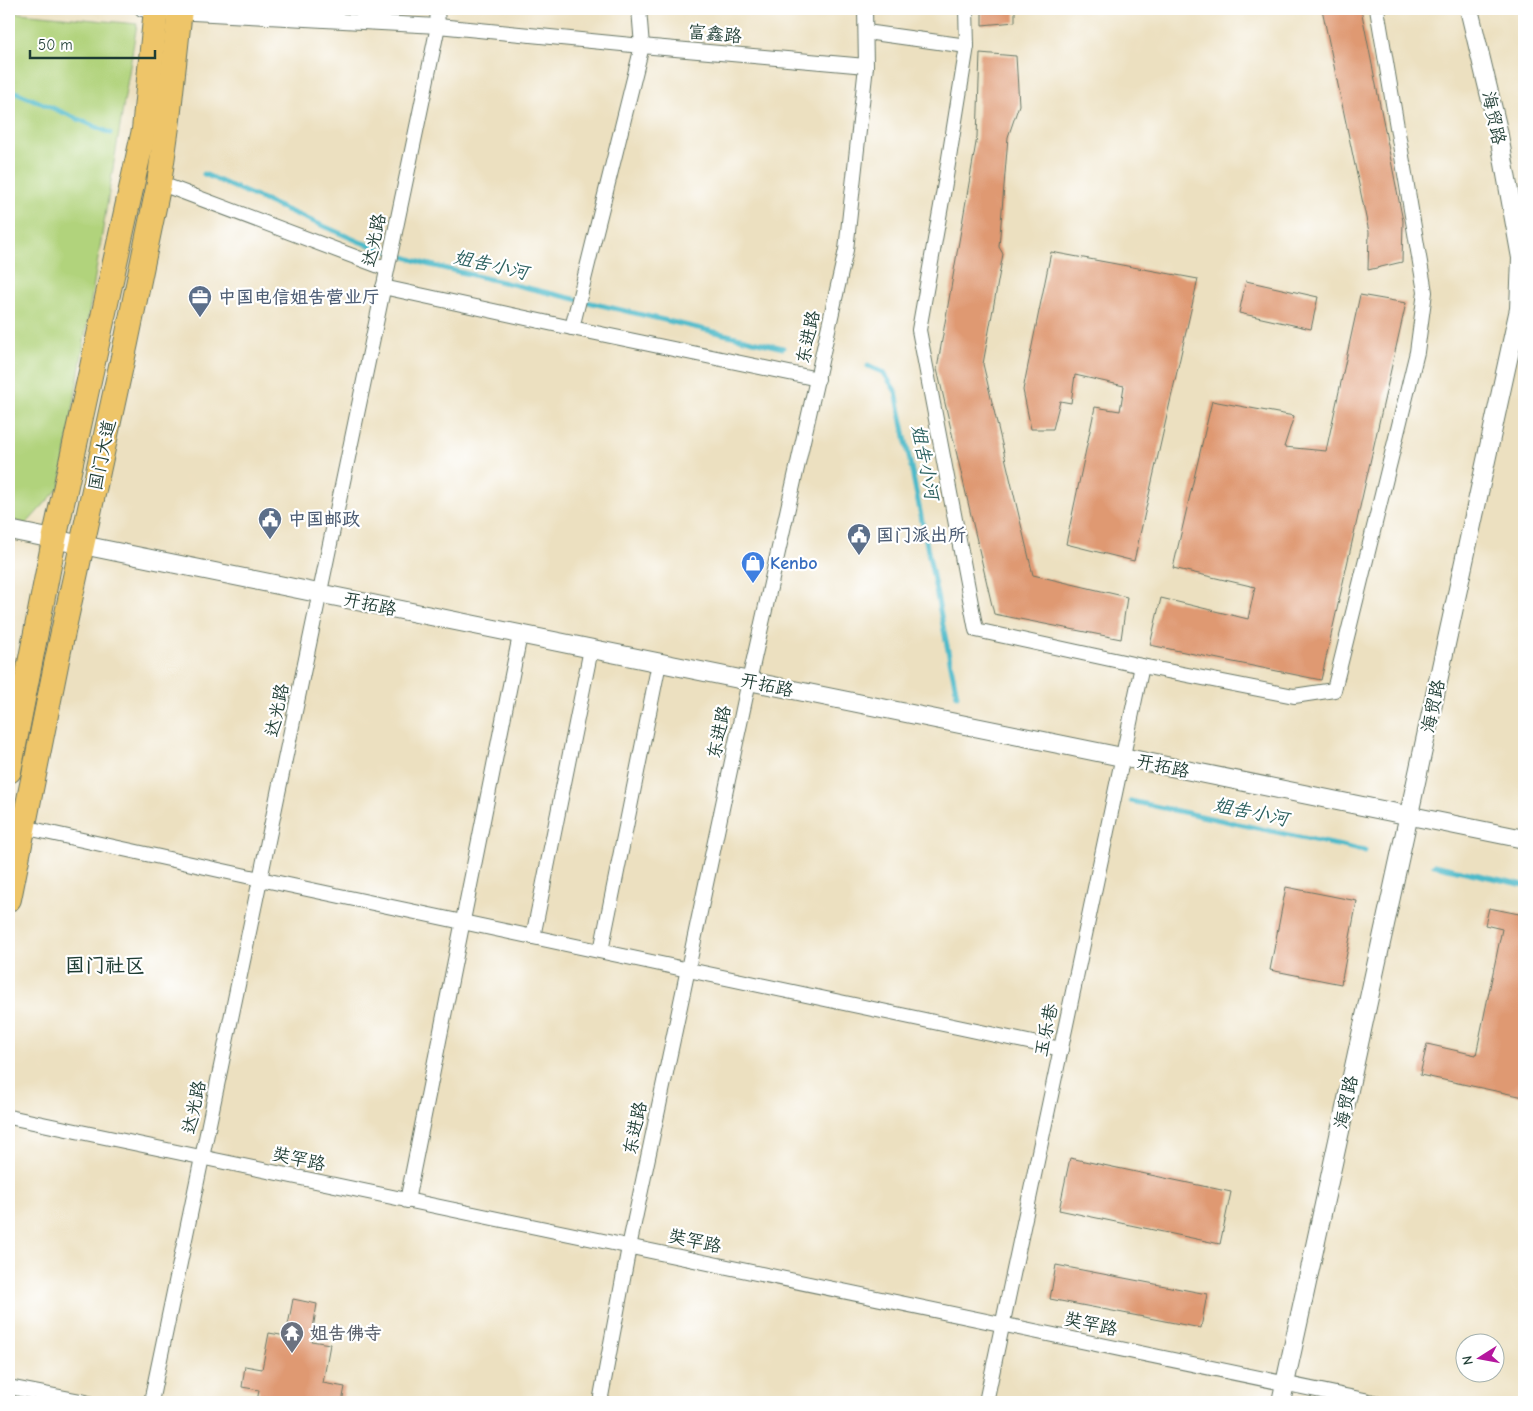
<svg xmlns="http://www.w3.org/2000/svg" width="1533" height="1411" viewBox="0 0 1533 1411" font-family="'Comic Neue','LXGW WenKai TC',sans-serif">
<rect width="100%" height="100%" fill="#fff"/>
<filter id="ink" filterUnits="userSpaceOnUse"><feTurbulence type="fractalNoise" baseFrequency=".02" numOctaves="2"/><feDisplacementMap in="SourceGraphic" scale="10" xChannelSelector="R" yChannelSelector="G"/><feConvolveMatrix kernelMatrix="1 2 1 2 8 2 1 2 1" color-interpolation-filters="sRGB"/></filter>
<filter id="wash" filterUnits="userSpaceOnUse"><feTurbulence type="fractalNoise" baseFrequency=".0096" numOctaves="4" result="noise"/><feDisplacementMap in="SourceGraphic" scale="20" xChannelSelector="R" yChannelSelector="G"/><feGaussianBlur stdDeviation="1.12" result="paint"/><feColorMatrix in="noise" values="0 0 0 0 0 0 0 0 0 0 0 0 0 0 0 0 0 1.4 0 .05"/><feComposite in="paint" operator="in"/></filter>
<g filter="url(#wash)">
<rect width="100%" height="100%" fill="#ece0c0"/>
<!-- green -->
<path fill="#b1d37c" stroke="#688858" d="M9,12L137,24L60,487L26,524L9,519Z"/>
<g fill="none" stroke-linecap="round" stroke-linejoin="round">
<!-- stream -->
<g stroke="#4ebac9" stroke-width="5">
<path d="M9,89L110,133"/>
<path d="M204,174L360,242L426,264L783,348"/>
<path d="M868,366L884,373L896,392L957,695"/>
<path d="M1131,801L1365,851"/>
<path d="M1434,865L1524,885"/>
</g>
</g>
<g id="blocks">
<!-- building -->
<g fill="#df9972">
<path d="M982,9H1015V22L982,25Z"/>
<path d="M1322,9H1361L1403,221L1402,262L1368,270L1369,232Z"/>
<path d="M980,53L1016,56L1019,105L1008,137L999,247L1003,254L983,364L1033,575L1127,597L1121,639L994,614L937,369L977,137Z"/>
<path d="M1051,252L1198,279L1134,561L1066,544L1095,407L1120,411L1124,386L1075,375L1071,403L1060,401L1053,429H1031L1023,390Z"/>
<path d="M1246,281L1318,297L1311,329L1239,313Z"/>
<path d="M1360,295L1406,303L1321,680L1150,645L1161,598L1248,619L1255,587L1173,568L1212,401L1294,416L1284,447L1326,451Z"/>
<path d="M1286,887L1357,901L1341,984L1270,970Z"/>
<path d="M1489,908L1524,915V1097L1420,1075L1427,1044L1476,1055L1502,929L1485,925Z"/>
<path d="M1070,1158L1231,1192L1220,1244L1059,1210Z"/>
<path d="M1056,1265L1207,1294L1201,1328L1050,1299Z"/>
<path d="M293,1299L317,1304L311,1341L330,1344L323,1383L345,1387L342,1402H257L259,1390L242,1387L245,1366L262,1369L269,1333L286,1336Z"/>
</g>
</g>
</g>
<g filter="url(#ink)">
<use href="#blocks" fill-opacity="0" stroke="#677665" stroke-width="1"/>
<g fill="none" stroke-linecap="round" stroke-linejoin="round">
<!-- minor casing -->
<g stroke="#677665" stroke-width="16">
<g id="minor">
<path d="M142,9L156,11L438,26L642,46L866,66"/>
<path d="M966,9L967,46L944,189L919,330L976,630L1142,666L1294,696L1334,690L1417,352L1425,292L1377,9"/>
<path d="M866,32L967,46"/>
<path d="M159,183L387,269"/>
<path d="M383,287L572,328L818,379"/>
<path d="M572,328L642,46L639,9"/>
<path d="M23,827L260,879L1061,1049"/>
<path d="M533,937L591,649"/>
<path d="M601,951L659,663"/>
<path d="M9,1117L1374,1402"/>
<path d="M407,1201L520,635"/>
<path d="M9,1387L86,1402"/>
<path d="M151,1402L438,26L437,9"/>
<path d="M600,1402L629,1247L749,681L846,250L866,66L865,9"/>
<path d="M986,1402L1142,666"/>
</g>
</g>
<!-- tertiary casing -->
<g stroke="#677665" stroke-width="20">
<g id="tertiary">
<path d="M9,530L1524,839"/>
<path d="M1281,1402L1519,309L1521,258L1498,130L1469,9"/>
</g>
</g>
<!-- trunk casing -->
<g stroke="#677665" stroke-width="26">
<g id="trunk">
<path d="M9,771L54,540L144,130L156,9"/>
<path d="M9,899L58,655L126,343L159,183L168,119L180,9"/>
</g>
</g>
<!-- minor -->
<use href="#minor" stroke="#fff" stroke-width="14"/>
<!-- tertiary -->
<use href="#tertiary" stroke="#fff" stroke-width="18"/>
<!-- trunk -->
<use href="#trunk" stroke="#eec569" stroke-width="24"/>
</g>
</g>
<!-- icons -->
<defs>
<g id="office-pin" transform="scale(1.25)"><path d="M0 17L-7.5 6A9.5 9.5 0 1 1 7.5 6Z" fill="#5c6f8a" stroke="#fff"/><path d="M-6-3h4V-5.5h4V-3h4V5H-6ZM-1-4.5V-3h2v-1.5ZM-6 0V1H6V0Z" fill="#fff"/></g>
<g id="civic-pin" transform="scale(1.25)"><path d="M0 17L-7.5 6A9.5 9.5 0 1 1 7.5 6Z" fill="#5c6f8a" stroke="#fff"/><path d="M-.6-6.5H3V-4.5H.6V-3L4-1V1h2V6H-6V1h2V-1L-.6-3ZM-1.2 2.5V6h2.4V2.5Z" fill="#fff"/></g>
<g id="shop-pin" transform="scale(1.25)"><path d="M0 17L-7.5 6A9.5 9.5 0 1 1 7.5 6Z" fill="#3f7fe0" stroke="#fff"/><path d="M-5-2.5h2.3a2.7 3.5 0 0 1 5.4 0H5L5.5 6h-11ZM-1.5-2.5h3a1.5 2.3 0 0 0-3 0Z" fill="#fff"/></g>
<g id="temple-pin" transform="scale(1.25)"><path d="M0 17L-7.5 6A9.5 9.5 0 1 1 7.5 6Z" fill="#6b7280" stroke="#fff"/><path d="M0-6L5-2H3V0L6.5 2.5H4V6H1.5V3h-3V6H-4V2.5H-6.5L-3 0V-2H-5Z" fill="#fff"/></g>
</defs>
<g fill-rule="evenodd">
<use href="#office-pin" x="200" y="297"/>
<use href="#civic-pin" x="270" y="519"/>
<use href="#civic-pin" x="859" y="535"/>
<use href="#shop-pin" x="753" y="563"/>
<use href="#temple-pin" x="292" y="1333"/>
</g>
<g text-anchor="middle" stroke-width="4.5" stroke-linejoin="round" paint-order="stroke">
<!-- street labels -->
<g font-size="18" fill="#1f3d34" stroke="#fff">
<text transform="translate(715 34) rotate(5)" y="6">富鑫路</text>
<text transform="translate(1494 118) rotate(78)" y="6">海贸路</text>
<text transform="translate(374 240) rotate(-78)" y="6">达光路</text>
<text transform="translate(808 337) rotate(-78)" y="6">东进路</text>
<text transform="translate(102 455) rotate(-78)" y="6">国门大道</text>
<text transform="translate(370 604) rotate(12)" y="6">开拓路</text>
<text transform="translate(767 685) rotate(12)" y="6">开拓路</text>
<text transform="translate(1433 706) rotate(-78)" y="6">海贸路</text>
<text transform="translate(277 710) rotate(-78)" y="6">达光路</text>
<text transform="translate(719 732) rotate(-78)" y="6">东进路</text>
<text transform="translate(1163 766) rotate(12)" y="6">开拓路</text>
<text transform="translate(1046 1030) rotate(-78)" y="6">玉乐巷</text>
<text transform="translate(1346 1102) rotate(-78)" y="6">海贸路</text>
<text transform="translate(194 1107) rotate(-78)" y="6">达光路</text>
<text transform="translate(635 1128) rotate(-78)" y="6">东进路</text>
<text transform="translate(299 1159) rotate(12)" y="6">奘罕路</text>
<text transform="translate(695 1241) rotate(12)" y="6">奘罕路</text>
<text transform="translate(1091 1324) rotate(12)" y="6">奘罕路</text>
</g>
<!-- service labels -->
<g font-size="18" font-weight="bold" fill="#4e5e75" stroke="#fff" text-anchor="start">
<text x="218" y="303">中国电信姐告营业厅</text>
<text x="288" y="525">中国邮政</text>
<text x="876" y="541">国门派出所</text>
</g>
<!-- shop labels -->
<g font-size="18" font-weight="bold" fill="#366cbe" stroke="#fff" text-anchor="start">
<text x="770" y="569">Kenbo</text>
</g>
<!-- worship labels -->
<g font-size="18" font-weight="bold" fill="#5b616d" stroke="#fff" text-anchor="start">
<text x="310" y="1339">姐告佛寺</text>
</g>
<!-- water labels -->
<g font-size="19" font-style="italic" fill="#2d6261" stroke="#fff">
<text transform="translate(491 264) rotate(13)" y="7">姐告小河</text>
<text transform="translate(926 462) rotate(79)" y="7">姐告小河</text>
<text transform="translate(1251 811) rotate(12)" y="7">姐告小河</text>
</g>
<!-- quarter labels -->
<g font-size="20" font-weight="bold" fill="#1f3d34" stroke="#fff">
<text x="105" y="972">国门社区</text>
</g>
</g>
<!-- margin -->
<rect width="1533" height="1411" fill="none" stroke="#fff" stroke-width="30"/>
<!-- north arrow -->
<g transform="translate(1480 1358) rotate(259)"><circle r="24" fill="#ffffff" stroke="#a5b1ae"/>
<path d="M0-4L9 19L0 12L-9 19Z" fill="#b5179e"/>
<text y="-8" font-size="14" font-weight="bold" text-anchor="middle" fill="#1f3d34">N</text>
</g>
<!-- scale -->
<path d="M30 50v8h125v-8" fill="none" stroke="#1f3d34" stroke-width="2.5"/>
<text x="38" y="50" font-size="15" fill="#1f3d34" stroke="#ffffff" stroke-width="4" paint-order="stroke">50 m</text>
</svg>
